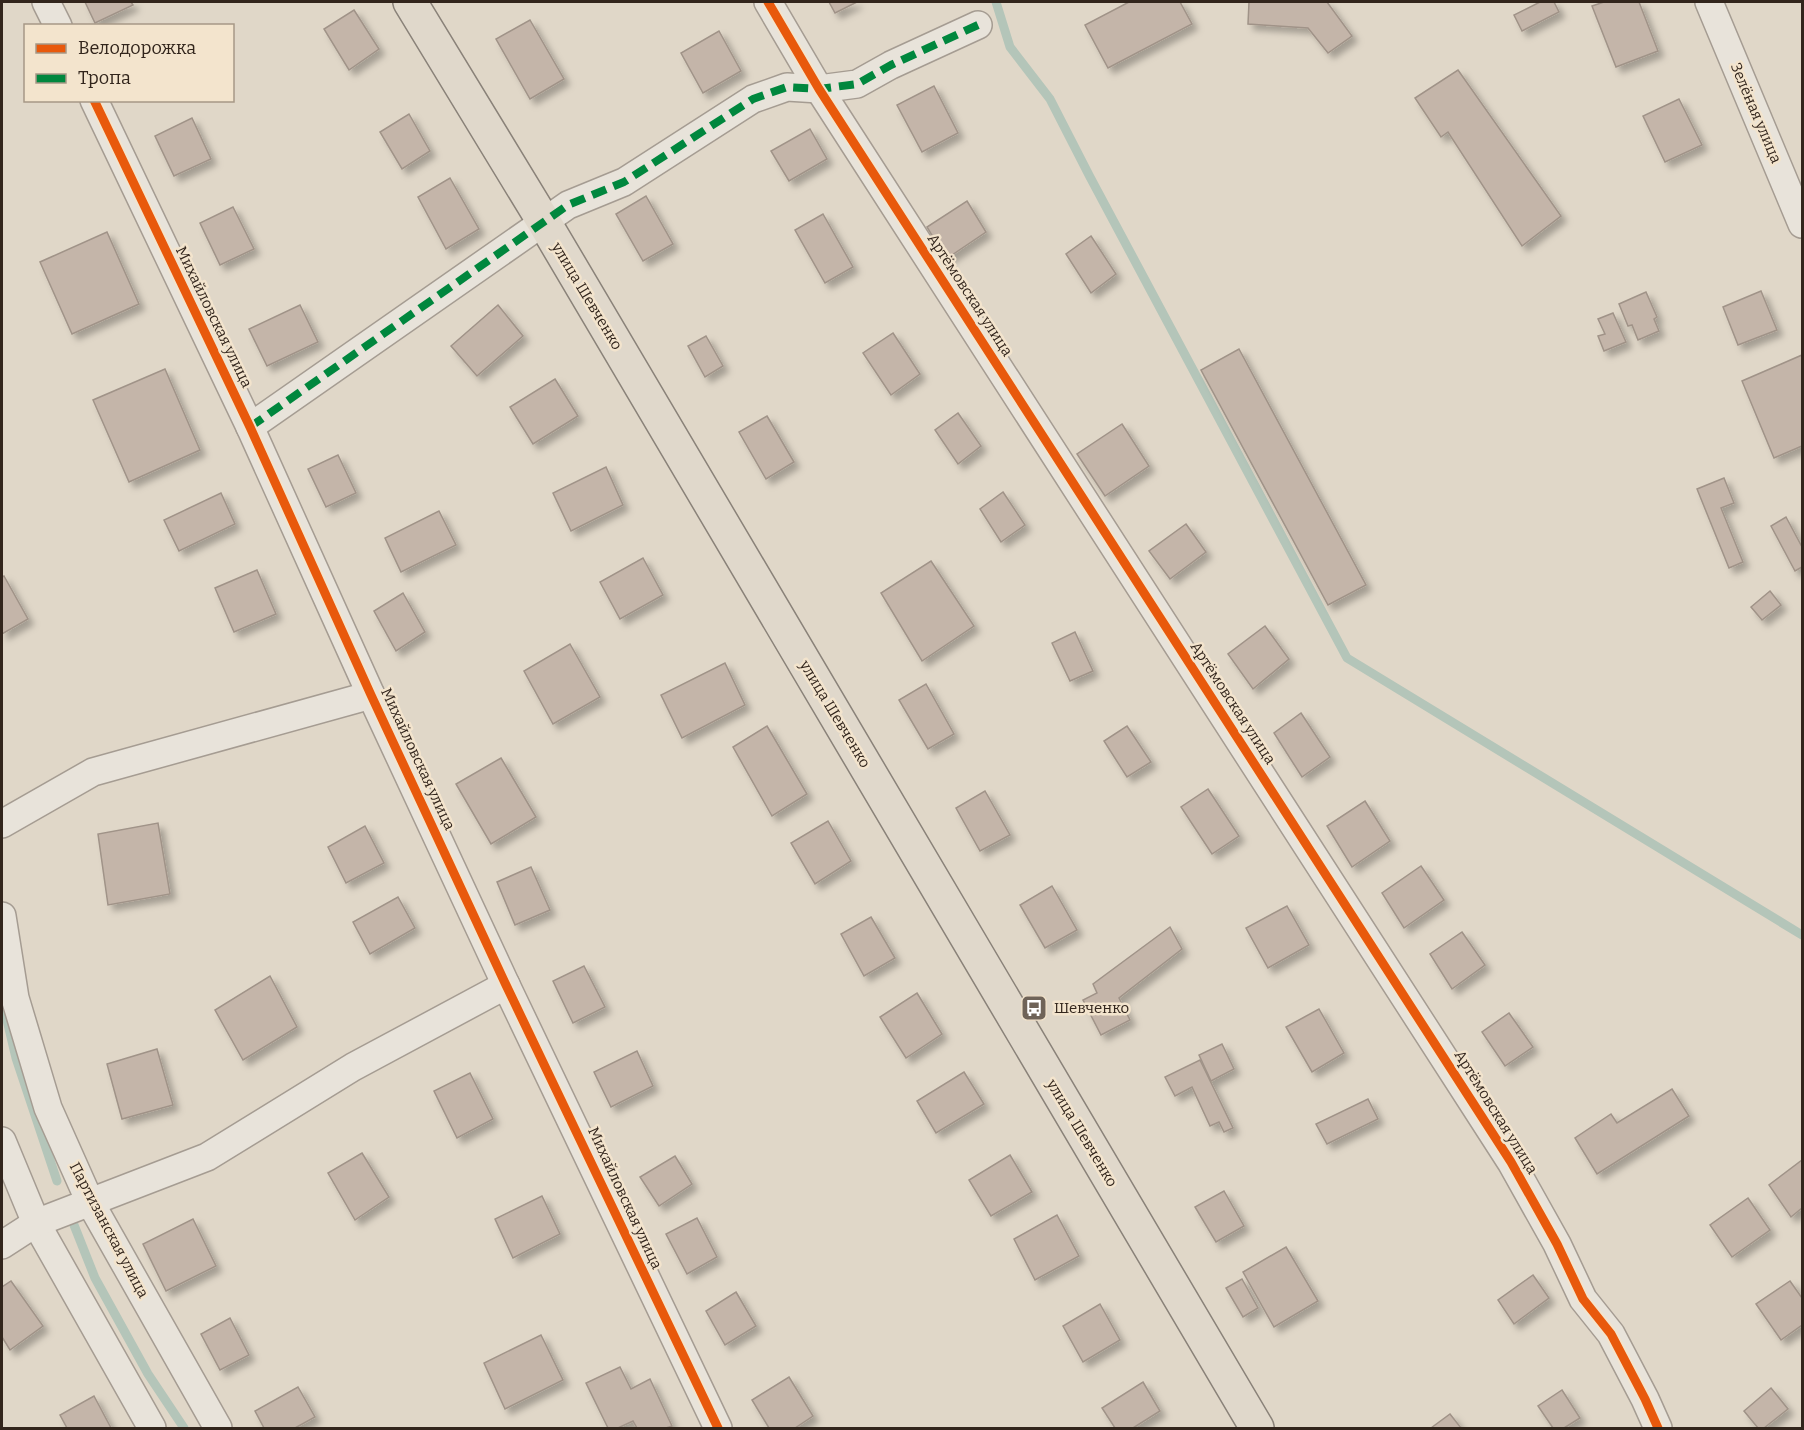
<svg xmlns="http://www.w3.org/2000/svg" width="1804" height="1430" viewBox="0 0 1804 1430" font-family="Bitter,serif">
<defs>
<filter id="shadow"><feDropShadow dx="5.5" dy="5.5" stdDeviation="3" flood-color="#0004"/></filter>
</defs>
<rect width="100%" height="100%" fill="#e0d7c8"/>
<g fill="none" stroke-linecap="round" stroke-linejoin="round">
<!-- stream -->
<g stroke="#b4c5b9" stroke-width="9">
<path d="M996,2L1010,47L1050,99L1090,177L1347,658L1802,935"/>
<path d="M2,999L16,1058L57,1181"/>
<path d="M72,1220L95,1278L148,1374L184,1428"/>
</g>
</g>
<!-- building -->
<g fill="#c4b5a9" stroke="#a09388" stroke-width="1.5" filter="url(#shadow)">
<path d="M85,2H131L133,5L95,23Z"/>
<path d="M829,2H857L835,13Z"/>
<path d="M1129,2H1180L1192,24L1108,68L1085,25Z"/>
<path d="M1249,2H1327L1352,36L1328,53L1308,28L1248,24Z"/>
<path d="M1540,2H1554L1559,12L1522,31L1514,15Z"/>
<path d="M1604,2H1639L1658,51L1616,67L1592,6Z"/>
<path d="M354,10L379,49L349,70L324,29Z"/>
<path d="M530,20L564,79L530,99L496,39Z"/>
<path d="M719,31L741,71L703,93L681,53Z"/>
<path d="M1458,70L1561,216L1522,246L1448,132L1441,137L1415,98Z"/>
<path d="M934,86L958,133L922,152L897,105Z"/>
<path d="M1679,99L1702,145L1665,162L1643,116Z"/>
<path d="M409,114L430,151L402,169L380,132Z"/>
<path d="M192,118L211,159L174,176L155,136Z"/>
<path d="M810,129L827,159L789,181L771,151Z"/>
<path d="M450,178L479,229L446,249L418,197Z"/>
<path d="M646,196L673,244L643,261L616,214Z"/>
<path d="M967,201L986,232L946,259L927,227Z"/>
<path d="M233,207L254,249L220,265L200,223Z"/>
<path d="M823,214L853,267L825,283L795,230Z"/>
<path d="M107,232L139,304L72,334L40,262Z"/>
<path d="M1091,236L1116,274L1091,293L1066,254Z"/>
<path d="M1761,291L1777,330L1738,345L1723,307Z"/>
<path d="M1646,292L1657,317L1654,319L1659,331L1638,340L1632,325L1628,326L1619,304Z"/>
<path d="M300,305L318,342L267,366L249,329Z"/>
<path d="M498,305L523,336L477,376L451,346Z"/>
<path d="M1613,313L1626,342L1604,351L1598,336L1605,334L1598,319Z"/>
<path d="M893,333L920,374L891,395L863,353Z"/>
<path d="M706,336L723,366L705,377L688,346Z"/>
<path d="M1239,349L1366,585L1328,605L1201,370Z"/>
<path d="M1802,355V446L1774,458L1742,381Z"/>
<path d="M165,369L200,450L129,482L93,400Z"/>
<path d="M555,379L578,416L533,444L510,407Z"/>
<path d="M958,413L981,446L958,464L935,430Z"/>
<path d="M767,416L794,462L766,479L739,432Z"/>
<path d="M1122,424L1149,466L1105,496L1077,454Z"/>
<path d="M338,455L356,493L326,507L308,469Z"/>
<path d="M606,467L623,505L571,531L553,493Z"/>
<path d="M1724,478L1734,503L1721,508L1743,562L1729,568L1697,489Z"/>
<path d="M1003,492L1025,525L1001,542L980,509Z"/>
<path d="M221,493L235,524L179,551L164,520Z"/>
<path d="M439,511L456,545L401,572L385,538Z"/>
<path d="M1786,517L1802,547V567L1795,571L1771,526Z"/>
<path d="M1186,524L1206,552L1170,579L1149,551Z"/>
<path d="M643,558L663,595L620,619L600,582Z"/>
<path d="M931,561L974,626L922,661L881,593Z"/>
<path d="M257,570L276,614L234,632L215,588Z"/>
<path d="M4,576L28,619L2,634V577Z"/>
<path d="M1770,591L1781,605L1762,620L1751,607Z"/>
<path d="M403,593L425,632L396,651L374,611Z"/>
<path d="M1265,626L1289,659L1253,689L1228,654Z"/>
<path d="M1075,632L1093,671L1070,681L1052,643Z"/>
<path d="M570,644L600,697L553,724L524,671Z"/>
<path d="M725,663L745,705L682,738L661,695Z"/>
<path d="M926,684L954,734L928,749L899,700Z"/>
<path d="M1301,713L1330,757L1302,777L1274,733Z"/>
<path d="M767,726L807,794L772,816L733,747Z"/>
<path d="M1127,726L1151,762L1127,777L1104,741Z"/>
<path d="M501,758L536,817L491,844L456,784Z"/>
<path d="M1208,789L1239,836L1212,854L1181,807Z"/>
<path d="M985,791L1010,835L980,851L956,808Z"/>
<path d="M1365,801L1390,841L1352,867L1327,826Z"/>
<path d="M828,821L851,861L815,884L791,843Z"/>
<path d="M158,823L170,894L108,905L98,834Z"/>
<path d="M365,826L384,863L346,883L328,847Z"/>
<path d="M1421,866L1444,900L1404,928L1382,893Z"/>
<path d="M531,867L550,910L515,925L497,882Z"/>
<path d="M1052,886L1077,930L1045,948L1020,905Z"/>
<path d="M398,897L415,928L370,954L353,922Z"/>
<path d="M1287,906L1309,945L1268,968L1246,928Z"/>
<path d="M871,917L895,958L864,976L841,934Z"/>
<path d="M1170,927L1182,949L1119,998L1130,1020L1101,1035L1083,1000L1097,993L1093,984Z"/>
<path d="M1462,932L1485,965L1452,989L1430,954Z"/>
<path d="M584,966L605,1007L573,1023L553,981Z"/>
<path d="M270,976L297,1027L243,1060L215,1010Z"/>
<path d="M917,993L942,1034L906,1058L880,1017Z"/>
<path d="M1319,1009L1344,1053L1312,1072L1286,1027Z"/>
<path d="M1509,1013L1533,1047L1505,1066L1482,1032Z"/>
<path d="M1222,1044L1234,1069L1211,1081L1199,1055Z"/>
<path d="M157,1049L173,1105L122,1119L107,1064Z"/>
<path d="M637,1051L653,1086L611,1107L594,1072Z"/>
<path d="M1200,1060L1233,1128L1224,1132L1219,1122L1210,1126L1192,1087L1175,1096L1165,1077Z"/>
<path d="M964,1072L984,1104L936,1133L917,1101Z"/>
<path d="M470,1073L493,1119L457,1138L434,1091Z"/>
<path d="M1672,1089L1689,1116L1597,1174L1575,1138L1611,1114L1617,1123Z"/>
<path d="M1368,1099L1378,1119L1327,1144L1316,1124Z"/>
<path d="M362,1153L389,1197L355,1220L328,1173Z"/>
<path d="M1010,1155L1032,1192L991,1216L969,1180Z"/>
<path d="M675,1156L692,1184L659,1206L640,1177Z"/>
<path d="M1802,1160V1208L1791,1217L1769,1185Z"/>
<path d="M1224,1191L1244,1226L1216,1242L1195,1207Z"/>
<path d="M542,1196L560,1234L513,1258L495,1219Z"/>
<path d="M1748,1198L1770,1230L1732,1257L1710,1225Z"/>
<path d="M1057,1215L1079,1256L1035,1280L1014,1239Z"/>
<path d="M697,1218L717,1257L687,1274L666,1234Z"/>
<path d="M193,1219L216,1266L166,1291L143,1244Z"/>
<path d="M1286,1247L1318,1301L1274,1327L1243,1272Z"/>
<path d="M1533,1275L1549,1298L1514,1324L1498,1300Z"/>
<path d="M1242,1279L1258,1308L1243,1317L1226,1288Z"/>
<path d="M11,1281L43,1326L10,1350L2,1337V1287Z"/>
<path d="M1790,1281L1802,1298V1325L1781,1340L1756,1304Z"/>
<path d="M736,1292L756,1326L725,1345L706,1311Z"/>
<path d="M1100,1304L1120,1340L1083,1362L1063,1326Z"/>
<path d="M230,1318L249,1355L220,1370L201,1334Z"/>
<path d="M541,1335L563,1380L505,1409L484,1363Z"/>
<path d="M620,1367L631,1389L650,1379L672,1426L666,1428H637L633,1421L618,1428H608L586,1383Z"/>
<path d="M789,1377L813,1416L795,1428H769L752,1400Z"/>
<path d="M1143,1382L1160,1411L1133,1428H1115L1102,1408Z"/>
<path d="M298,1387L315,1417L295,1428H264L255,1411Z"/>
<path d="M1771,1388L1788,1409L1764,1428H1758L1744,1411Z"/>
<path d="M1562,1390L1580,1418L1564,1428H1553L1538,1406Z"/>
<path d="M94,1396L111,1428H67L60,1415Z"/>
<path d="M1450,1414L1461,1428H1431Z"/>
</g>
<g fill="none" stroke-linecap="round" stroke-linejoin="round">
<!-- street casing -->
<g stroke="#a59c92" stroke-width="30">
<g id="street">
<path d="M46,2L58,26"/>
<path d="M768,2L819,89L1511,1162L1557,1244L1583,1299L1611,1334L1645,1399L1658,1428"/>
<path d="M1709,2L1802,224"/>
<path d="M94,100L250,427L371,695L506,985L718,1428"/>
<path d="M250,427L568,205L624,182L753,99L787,87L819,89L857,84L891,65L978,25"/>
<path d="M2,824L93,772L371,695"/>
<path d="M2,916L15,998L48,1108L90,1202L218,1428"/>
<path d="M2,1141L36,1223L152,1428"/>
<path d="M2,1245L36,1223L207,1157L353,1067L506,985"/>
</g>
</g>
<!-- primary casing -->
<g stroke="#8a8279" stroke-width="36">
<path id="primary" d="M410,2L544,222L1257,1428"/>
</g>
<!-- street -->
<use href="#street" stroke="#e8e3da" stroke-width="27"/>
<!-- primary -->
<use href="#primary" stroke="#e0d8cb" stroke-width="33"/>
<!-- quiet -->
<path stroke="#00873e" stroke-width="8" stroke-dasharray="15 8" stroke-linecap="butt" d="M250,427L568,205L624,182L753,99L787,87L819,89L857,84L891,65L978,25"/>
<!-- cycleway casing -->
<g stroke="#f3e4cd" stroke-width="13">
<g id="cycleway">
<path d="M768,2L819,89L1511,1162L1557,1244L1583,1299L1611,1334L1645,1399L1658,1428"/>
<path d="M94,100L250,427L371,695L506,985L718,1428"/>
</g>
</g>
<!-- cycleway -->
<use href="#cycleway" stroke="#e8590c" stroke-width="9"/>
</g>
<!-- icons -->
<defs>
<g id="bus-square" transform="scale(1.35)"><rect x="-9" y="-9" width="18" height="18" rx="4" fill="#6f6358" stroke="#f3e4cd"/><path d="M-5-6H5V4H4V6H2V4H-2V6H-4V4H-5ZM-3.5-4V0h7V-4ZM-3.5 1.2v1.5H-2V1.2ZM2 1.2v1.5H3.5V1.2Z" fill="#fff"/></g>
</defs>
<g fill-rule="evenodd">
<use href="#bus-square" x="1034" y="1008"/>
</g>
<g text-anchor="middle" stroke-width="5" stroke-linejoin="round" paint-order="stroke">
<!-- street labels -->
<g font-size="15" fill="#32251c" stroke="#f3e4cd">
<text transform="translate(1756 113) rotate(67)" y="5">Зелёная улица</text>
<text transform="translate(970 295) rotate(57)" y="5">Артёмовская улица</text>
<text transform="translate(587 296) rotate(59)" y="5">улица Шевченко</text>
<text transform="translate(214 317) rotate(64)" y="5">Михайловская улица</text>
<text transform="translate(1233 703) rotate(57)" y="5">Артёмовская улица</text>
<text transform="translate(835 714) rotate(59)" y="5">улица Шевченко</text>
<text transform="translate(418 759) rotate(65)" y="5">Михайловская улица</text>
<text transform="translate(1496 1112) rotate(58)" y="5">Артёмовская улица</text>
<text transform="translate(1082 1133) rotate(59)" y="5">улица Шевченко</text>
<text transform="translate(625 1198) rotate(65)" y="5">Михайловская улица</text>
<text transform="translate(109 1230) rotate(62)" y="5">Партизанская улица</text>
</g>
<!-- poi labels -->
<g font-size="15" fill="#32251c" stroke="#f3e4cd" text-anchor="start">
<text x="1054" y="1013">Шевченко</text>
</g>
</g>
<!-- border -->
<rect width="1804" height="1430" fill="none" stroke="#32251c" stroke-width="6"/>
<!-- legend -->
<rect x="24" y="24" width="210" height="78" fill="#f3e4cd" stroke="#a69886" stroke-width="1.5"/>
<rect x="36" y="44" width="30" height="9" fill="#e8590c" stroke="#a69886" stroke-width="1.5"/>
<text x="78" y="54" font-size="18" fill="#32251c">Велодорожка</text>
<rect x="36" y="74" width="30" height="9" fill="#00873e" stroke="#a69886" stroke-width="1.5"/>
<text x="78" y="84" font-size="18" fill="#32251c">Тропа</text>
</svg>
